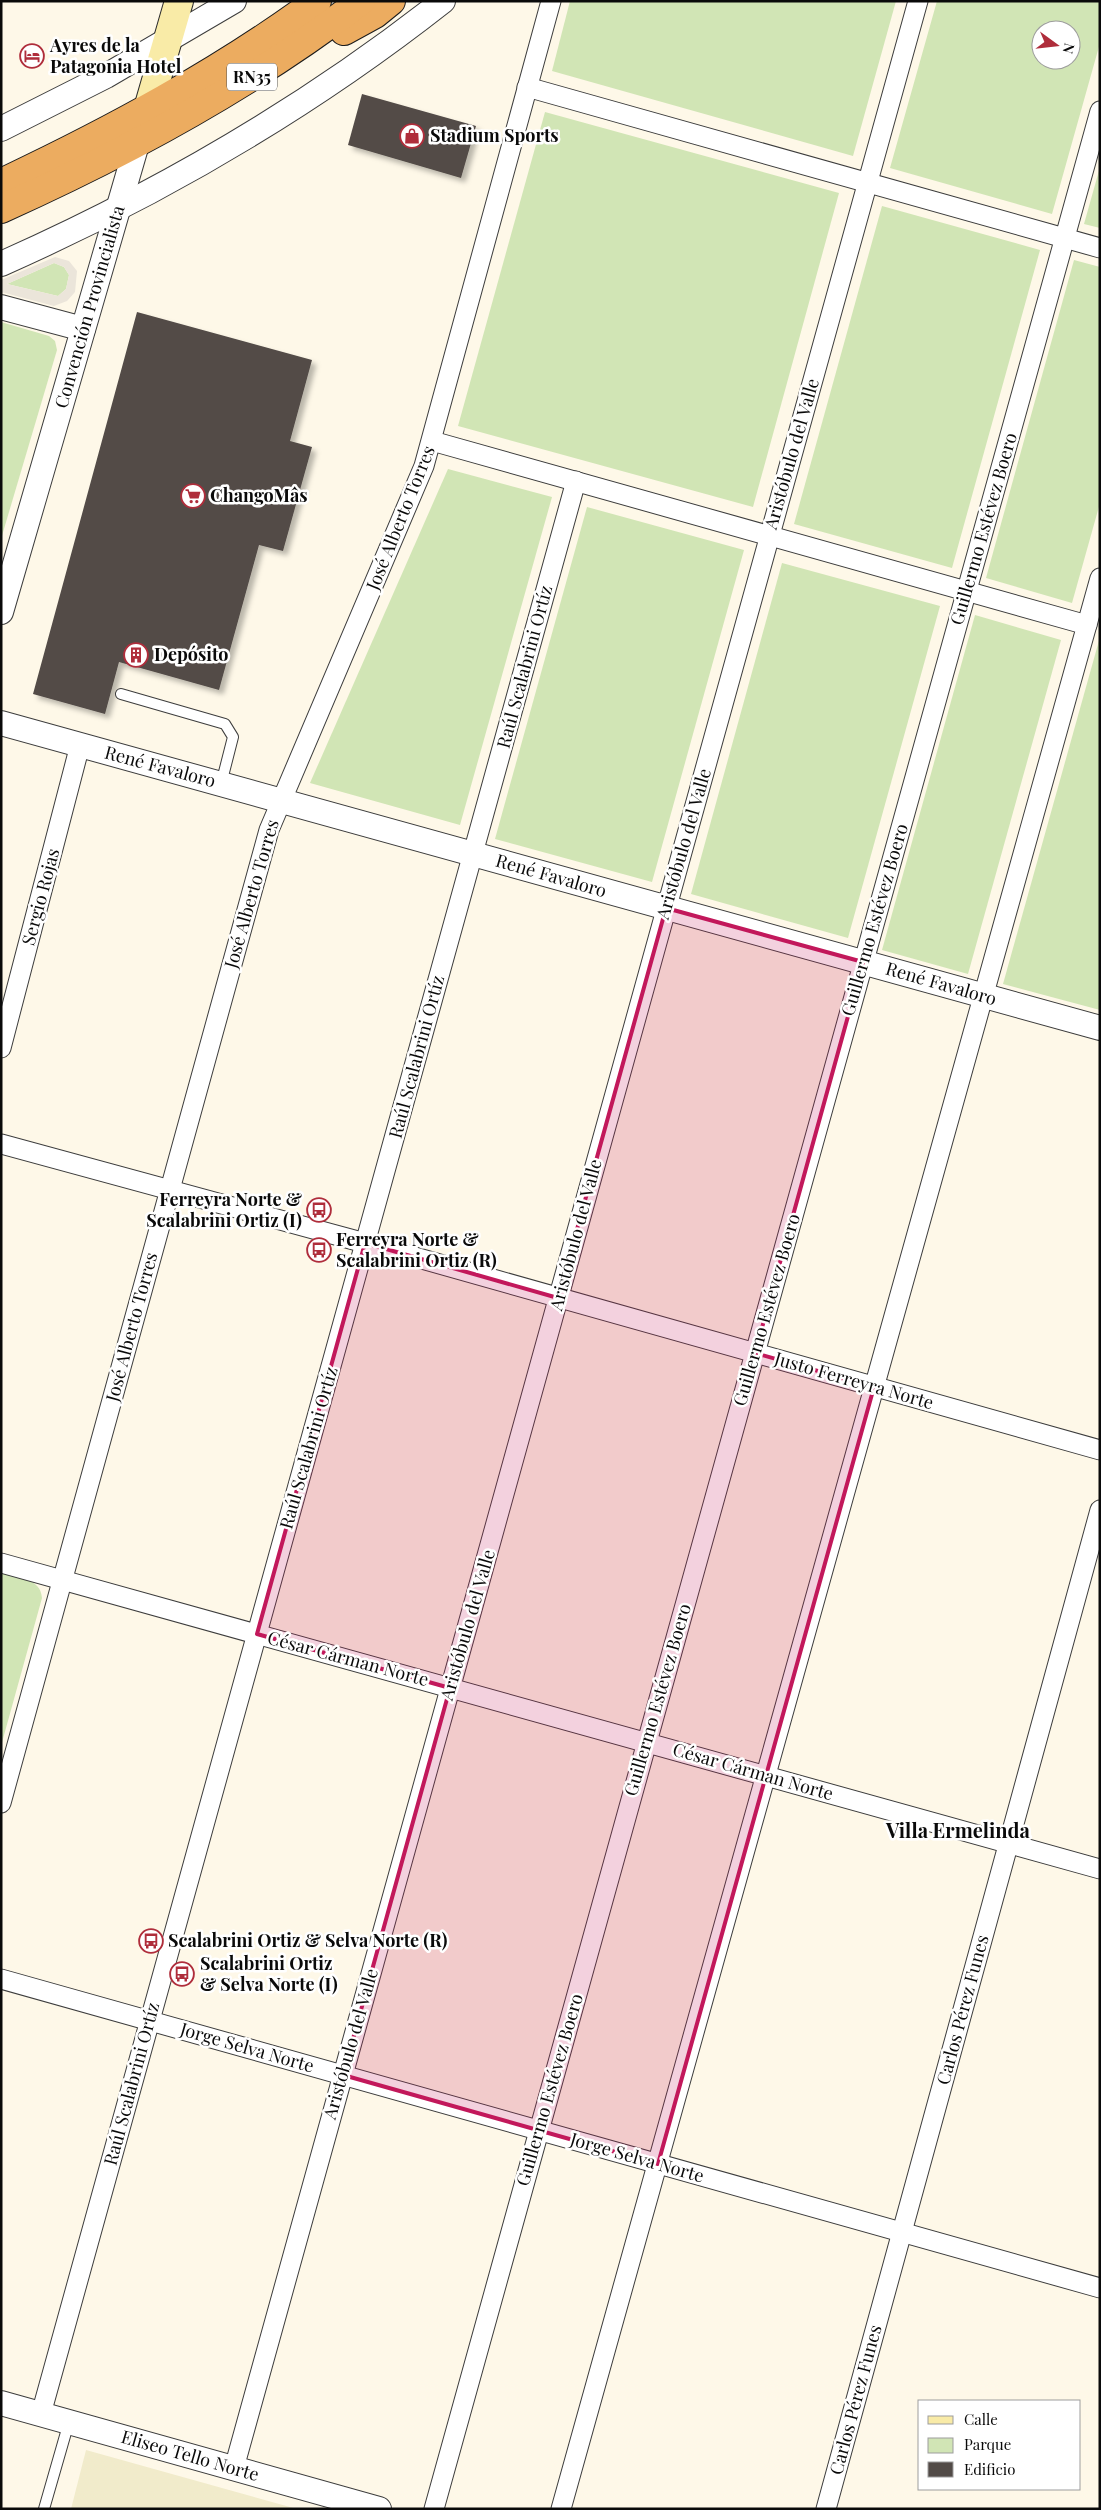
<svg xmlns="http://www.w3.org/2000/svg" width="1101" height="2510" viewBox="0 0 1101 2510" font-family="'Playfair Display',serif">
<defs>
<filter id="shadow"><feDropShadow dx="4.5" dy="4.5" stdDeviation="2.5" flood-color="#0004"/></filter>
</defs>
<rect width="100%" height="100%" fill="#fef8e8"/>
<!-- farmland -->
<path fill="#f1ebcb" d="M86,2450L297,2509H71Z"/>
<!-- green -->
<g fill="#d1e5b5" fill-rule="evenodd">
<path d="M570,1H896L853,156L552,71Z"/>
<path d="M937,1H1100V43L1052,214L890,168ZM1041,30H1071V60H1041Z"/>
<path d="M545,112L839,193L753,507L458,426Z"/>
<path d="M1100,167V228L1084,224Z"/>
<path d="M882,206L1040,250L952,568L794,524Z"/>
<path d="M1074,260L1100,267V503L1072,603L986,578Z"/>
<path d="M54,263L64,267L69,275L66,289L58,296L7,284Z"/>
<path d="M1,322L49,336L55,341L57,350L1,539Z"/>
<path d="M448,469L552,497L460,825L310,783Z"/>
<path d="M587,507L744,550L652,882L495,839Z"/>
<path d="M782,563L940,606L848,938L691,894Z"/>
<path d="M975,615L1061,640L968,974L882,950Z"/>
<path d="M1100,637V1010L1003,984Z"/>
<path d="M1,1573C17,1577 41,1578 42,1598L1,1746Z"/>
</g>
<!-- plaza -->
<path fill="#ebe5da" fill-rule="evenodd" d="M55,257L69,261L77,271L75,292L67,301L54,306L1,292V280ZM54,263L64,267L69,275L66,289L58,296L7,284Z"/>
<!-- building -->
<g fill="#524b47" filter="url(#shadow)">
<path d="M362,94L476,126L461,178L348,145Z"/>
<path d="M137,312L312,360L290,441L312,447L283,551L259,545L219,690L119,662L105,714L33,694Z"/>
</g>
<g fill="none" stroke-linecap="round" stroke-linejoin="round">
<!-- service casing -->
<g stroke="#3d3d3d" stroke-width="12">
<g id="service">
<path d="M121,694L225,724L233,737L221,784"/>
<path d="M44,2509L69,2422"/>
</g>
</g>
<!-- minor casing -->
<g stroke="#3d3d3d" stroke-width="21">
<g id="minor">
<path d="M527,87L1100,248"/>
<path d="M432,441L1087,625"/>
<path d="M1,1048L80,745"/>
<path d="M1,1144L365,1243L1100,1450"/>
<path d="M1,1563L1100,1869"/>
<path d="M1,1803L269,830L424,466L551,1"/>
<path d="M1,1979L1100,2288"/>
<path d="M41,2414L576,481"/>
<path d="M234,2468L918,1"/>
<path d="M434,2509L1100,111"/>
<path d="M561,2509L1100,578"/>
<path d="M826,2509L1100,1510"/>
</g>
</g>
<!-- tertiary casing -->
<g stroke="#3d3d3d" stroke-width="26">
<g id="tertiary">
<path d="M1,129L106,76L234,1"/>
<path d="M1,264C159,194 307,108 443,1"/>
<path d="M1,307L83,329"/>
<path d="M1,612L137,144"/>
<path d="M1,723L1100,1028"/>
<path d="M1,2403L379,2509"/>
</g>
</g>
<!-- secondary casing -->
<g stroke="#2c2c2c" stroke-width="30">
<path id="secondary" d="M143,126L179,1"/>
</g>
<!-- trunk casing -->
<g stroke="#1b1b1b" stroke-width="30">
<g id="trunk">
<path d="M344,31L375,14L391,1"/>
<path d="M1,183C111,131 219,73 317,1"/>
<path d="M1,209C128,152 250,86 361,1"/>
</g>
</g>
<!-- service -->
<use href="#service" stroke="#fff" stroke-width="10"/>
<!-- minor -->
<use href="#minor" stroke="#fff" stroke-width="19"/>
<!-- tertiary -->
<use href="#tertiary" stroke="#fff" stroke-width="24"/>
<!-- secondary -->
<use href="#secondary" stroke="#f9eba7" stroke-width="28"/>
<!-- trunk -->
<use href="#trunk" stroke="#ecac60" stroke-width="28"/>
</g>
<!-- marked area -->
<path fill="#c2185b" fill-opacity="0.2" stroke="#c2185b" stroke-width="4" stroke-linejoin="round" d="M666,908L863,962L755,1353L874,1387L658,2164L343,2075L450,1688L257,1634L365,1243L558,1298Z"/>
<!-- icons -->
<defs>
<g id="hotel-ring" transform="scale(1.25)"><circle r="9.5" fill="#fff" stroke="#af2d3b" stroke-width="1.5"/><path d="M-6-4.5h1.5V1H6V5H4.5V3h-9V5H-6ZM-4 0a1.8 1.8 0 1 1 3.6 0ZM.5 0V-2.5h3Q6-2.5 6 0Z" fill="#af2d3b"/></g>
<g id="shop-ring" transform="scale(1.25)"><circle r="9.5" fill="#fff" stroke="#af2d3b" stroke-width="1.5"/><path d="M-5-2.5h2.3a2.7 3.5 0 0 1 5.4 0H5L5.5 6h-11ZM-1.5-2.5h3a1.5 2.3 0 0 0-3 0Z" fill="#af2d3b"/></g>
<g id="supermarket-ring" transform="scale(1.25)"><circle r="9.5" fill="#fff" stroke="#af2d3b" stroke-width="1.5"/><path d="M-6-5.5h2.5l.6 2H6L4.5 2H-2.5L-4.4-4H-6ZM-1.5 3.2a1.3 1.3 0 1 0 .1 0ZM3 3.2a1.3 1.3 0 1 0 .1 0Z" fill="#af2d3b"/></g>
<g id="building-ring" transform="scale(1.25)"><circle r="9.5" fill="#fff" stroke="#af2d3b" stroke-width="1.5"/><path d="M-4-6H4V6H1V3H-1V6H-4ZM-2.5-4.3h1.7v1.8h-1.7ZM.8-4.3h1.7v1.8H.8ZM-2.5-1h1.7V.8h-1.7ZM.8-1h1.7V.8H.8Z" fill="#af2d3b"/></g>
<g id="bus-ring" transform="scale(1.25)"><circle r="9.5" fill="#fff" stroke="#af2d3b" stroke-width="1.5"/><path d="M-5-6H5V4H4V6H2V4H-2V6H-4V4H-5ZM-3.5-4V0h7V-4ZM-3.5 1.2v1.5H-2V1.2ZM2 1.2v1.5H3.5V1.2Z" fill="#af2d3b"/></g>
</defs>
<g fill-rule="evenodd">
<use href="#hotel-ring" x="32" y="56"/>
<use href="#shop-ring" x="412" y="136"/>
<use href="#supermarket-ring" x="193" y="496"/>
<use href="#building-ring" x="136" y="655"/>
<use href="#bus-ring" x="319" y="1210"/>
<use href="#bus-ring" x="319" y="1250"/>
<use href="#bus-ring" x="151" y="1941"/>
<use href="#bus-ring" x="182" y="1974"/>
</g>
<g text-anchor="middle" stroke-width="5" stroke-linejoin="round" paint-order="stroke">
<!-- shield labels -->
<rect fill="#fff" stroke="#545454" stroke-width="1" x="227" y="63.5" width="50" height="27" rx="4"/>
<g font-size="16" font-weight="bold" fill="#0a0a0a">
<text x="252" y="83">RN35</text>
</g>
<!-- poi labels -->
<g font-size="18" font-weight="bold" fill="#0a0a0a" stroke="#fff" text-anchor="start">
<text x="50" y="52">Ayres de la<tspan x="50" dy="21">Patagonia Hotel</tspan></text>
<text x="430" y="142">Stadium Sports</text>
<text x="210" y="502">ChangoMâs</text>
<text x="154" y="661">Depósito</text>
<text x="302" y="1206" text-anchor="end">Ferreyra Norte &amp;<tspan x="302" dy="21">Scalabrini Ortiz (I)</tspan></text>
<text x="336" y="1246">Ferreyra Norte &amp;<tspan x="336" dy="21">Scalabrini Ortiz (R)</tspan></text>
<text x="168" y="1947">Scalabrini Ortiz &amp; Selva Norte (R)</text>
<text x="200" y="1970">Scalabrini Ortiz<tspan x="200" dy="21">&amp; Selva Norte (I)</tspan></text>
</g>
<!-- street labels -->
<g font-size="18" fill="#0a0a0a" stroke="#fff">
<text transform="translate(90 307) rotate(-74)" y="6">Convención Provincialista</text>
<text transform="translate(792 454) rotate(-74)" y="6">Aristóbulo del Valle</text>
<text transform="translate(401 518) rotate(-68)" y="6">José Alberto Torres</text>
<text transform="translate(984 529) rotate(-74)" y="6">Guillermo Estévez Boero</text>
<text transform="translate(525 667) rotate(-75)" y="6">Raúl Scalabrini Ortíz</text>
<text transform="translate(160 767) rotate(15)" y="6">René Favaloro</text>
<text transform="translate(684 844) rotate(-74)" y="6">Aristóbulo del Valle</text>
<text transform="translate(551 876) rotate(16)" y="6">René Favaloro</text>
<text transform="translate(252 894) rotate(-74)" y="6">José Alberto Torres</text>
<text transform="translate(41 897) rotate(-75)" y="6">Sergio Rojas</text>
<text transform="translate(875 920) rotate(-74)" y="6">Guillermo Estévez Boero</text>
<text transform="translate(941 984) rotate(16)" y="6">René Favaloro</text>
<text transform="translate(417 1057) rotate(-75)" y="6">Raúl Scalabrini Ortíz</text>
<text transform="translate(576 1235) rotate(-75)" y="6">Aristóbulo del Valle</text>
<text transform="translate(767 1310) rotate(-74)" y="6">Guillermo Estévez Boero</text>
<text transform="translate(132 1327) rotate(-75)" y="6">José Alberto Torres</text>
<text transform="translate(854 1381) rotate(16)" y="6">Justo Ferreyra Norte</text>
<text transform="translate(309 1448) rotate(-74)" y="6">Raúl Scalabrini Ortíz</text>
<text transform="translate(468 1625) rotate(-74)" y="6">Aristóbulo del Valle</text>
<text transform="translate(348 1659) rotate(15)" y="6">César Cárman Norte</text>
<text transform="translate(658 1700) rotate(-74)" y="6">Guillermo Estévez Boero</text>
<text transform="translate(753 1772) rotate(16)" y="6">César Cárman Norte</text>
<text transform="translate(963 2010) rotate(-75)" y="6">Carlos Pérez Funes</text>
<text transform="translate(351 2044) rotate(-74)" y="6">Aristóbulo del Valle</text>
<text transform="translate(247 2048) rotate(16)" y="6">Jorge Selva Norte</text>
<text transform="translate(132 2084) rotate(-75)" y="6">Raúl Scalabrini Ortíz</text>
<text transform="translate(550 2090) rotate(-74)" y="6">Guillermo Estévez Boero</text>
<text transform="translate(637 2158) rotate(16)" y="6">Jorge Selva Norte</text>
<text transform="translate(856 2400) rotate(-75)" y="6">Carlos Pérez Funes</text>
<text transform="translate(190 2456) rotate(16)" y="6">Eliseo Tello Norte</text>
</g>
<!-- quarter labels -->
<g font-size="20" font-weight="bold" fill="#0a0a0a" stroke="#fff">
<text x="958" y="1838">Villa Ermelinda</text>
</g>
</g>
<!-- border -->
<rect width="1101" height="2510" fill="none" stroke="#0a0a0a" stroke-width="5"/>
<!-- legend -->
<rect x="918" y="2400" width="162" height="90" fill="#ffffff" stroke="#9d9d9d"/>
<rect x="928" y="2416" width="25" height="8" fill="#f9eba7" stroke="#9d9d9d"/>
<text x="964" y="2425" font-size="15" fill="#0a0a0a">Calle</text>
<rect x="928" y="2438" width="25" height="15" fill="#d1e5b5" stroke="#9d9d9d"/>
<text x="964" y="2450" font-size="15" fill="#0a0a0a">Parque</text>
<rect x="928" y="2462" width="25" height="15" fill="#524b47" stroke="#9d9d9d"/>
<text x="964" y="2475" font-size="15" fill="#0a0a0a">Edificio</text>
<!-- north arrow -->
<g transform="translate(1056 45) rotate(105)"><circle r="24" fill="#ffffff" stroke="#9d9d9d"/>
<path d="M0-4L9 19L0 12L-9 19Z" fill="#af2d3b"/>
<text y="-8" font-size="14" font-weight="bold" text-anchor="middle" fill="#0a0a0a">N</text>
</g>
</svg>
